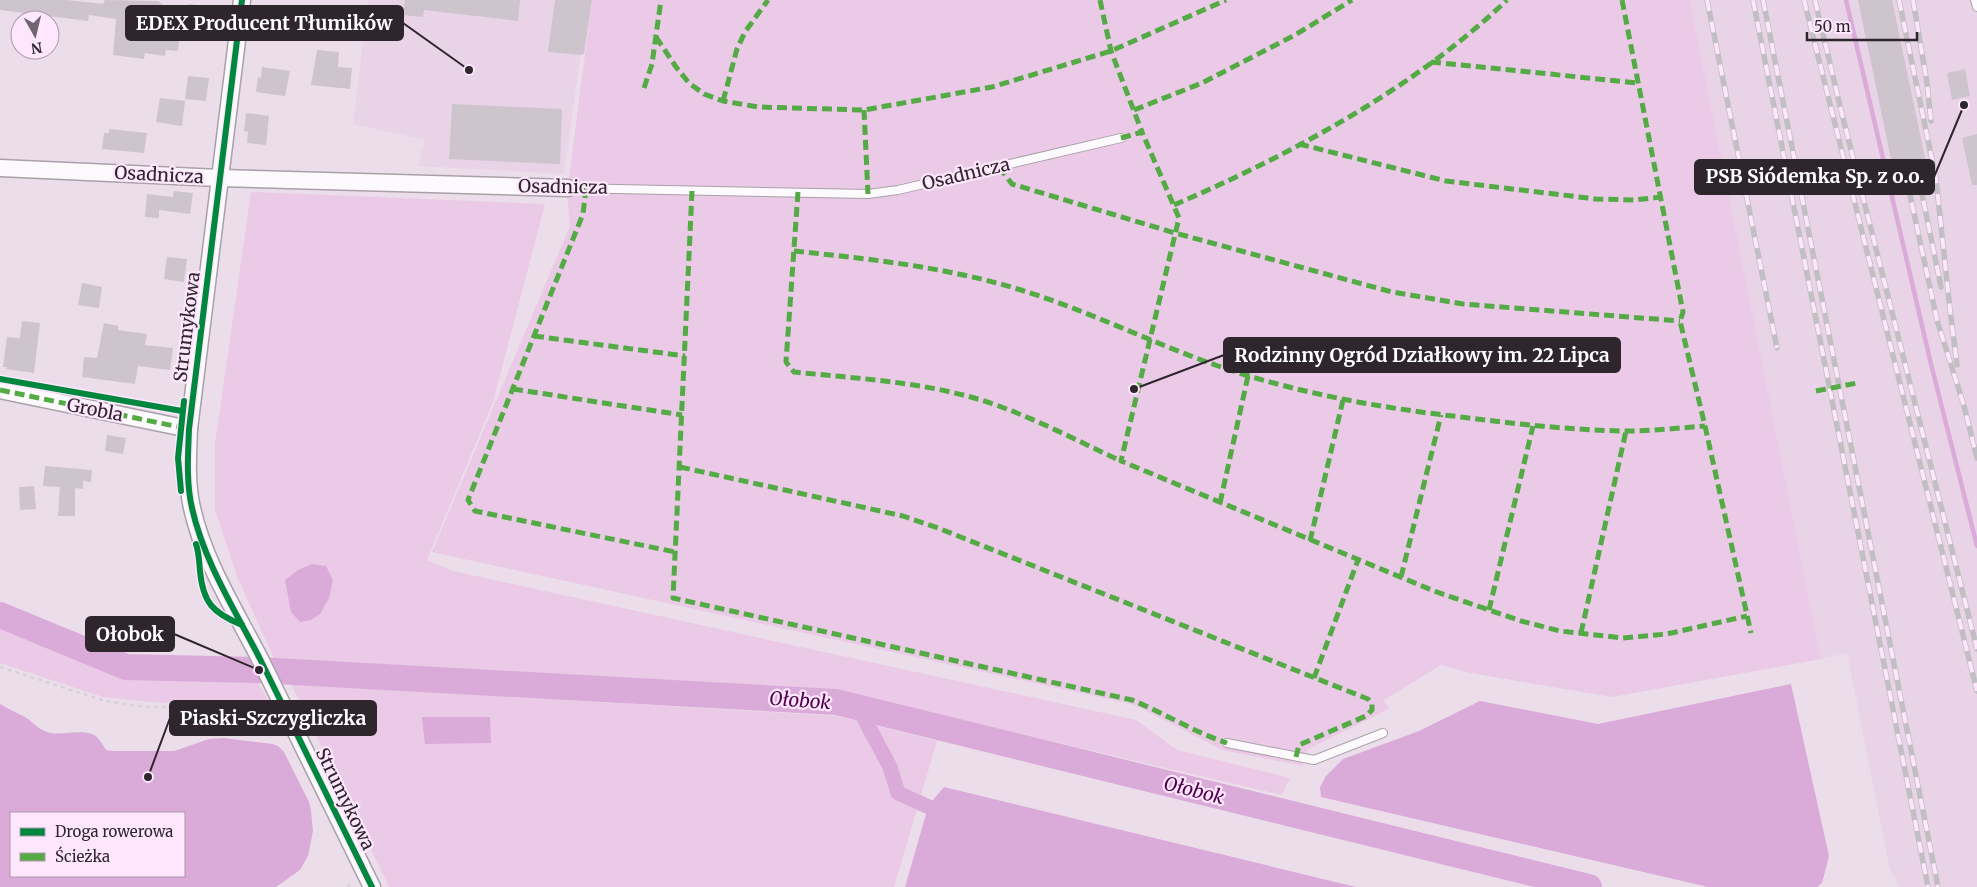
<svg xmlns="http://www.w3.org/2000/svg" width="1977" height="887" viewBox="0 0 1977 887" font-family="Merriweather,serif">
<rect width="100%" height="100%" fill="#ebdeea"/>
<!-- built -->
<g fill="#e9d3e7">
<path d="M368,0H588L564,174L418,166L425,140L353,124Z"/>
<path d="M1690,0H1977V887H1899L1890,869L1847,653L1821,659Z"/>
</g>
<!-- green -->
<g fill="#eacae7">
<path d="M592,0H1690L1821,659L1612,697L1470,673L1441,665L1384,700L1389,709L1307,750L1303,766L1222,750L1135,705L432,552L570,226L567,193Z"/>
<path d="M251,192L545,204L493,402L427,560L453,571L1136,720L1177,750L1290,778L1282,795L827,689L274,658L237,577L215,509V444Z"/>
<path d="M0,624L126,674L254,676L270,703L237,707L151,702L103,697L0,663Z"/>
<path d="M291,684L836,716L937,741L894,887H389Z"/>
</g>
<!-- water -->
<g fill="#daaad8" fill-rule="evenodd">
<path d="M312,564L326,566L333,580L329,598L320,614L311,620L300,622L291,612L285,580L298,570Z"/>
<path d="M1791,684L1829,856L1822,883L1817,887H1708L1321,797L1320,787L1326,776L1343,759L1419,731L1480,701L1598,724Z"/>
<path d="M0,704C9,710 19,713 28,719C34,724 39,729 47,732C62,737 84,727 97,737C101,741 103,746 106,750L113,751H174L209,739L223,738L273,744L278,746L284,752L309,802L311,811L313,831L308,856L300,870L276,887H0ZM11,813H184V876H11Z"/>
<path d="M422,717H490L491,743L425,744Z"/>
<path d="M944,787L1356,887H905L926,814L933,800Z"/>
</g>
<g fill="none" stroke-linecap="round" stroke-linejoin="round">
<!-- stream -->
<path stroke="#daaad8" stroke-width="4.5" d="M1846,0L1931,364L1977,546"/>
<!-- canal -->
<path stroke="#daaad8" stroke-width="15" d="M858,707L890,767L898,793L929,807"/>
<!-- river -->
<path stroke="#daaad8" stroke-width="26" d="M0,615L126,667L259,670L836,702L1589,887"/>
</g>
<!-- building -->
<g fill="#cec4cd">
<path d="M0,0H67L103,4L105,0L158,1L182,20L178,51L166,50L165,56L145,53L144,59L113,55L116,19L89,15L88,21L0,10Z"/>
<path d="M405,0H520L518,21L424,10L423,17L403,15Z"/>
<path d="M555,0H592L584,54L581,55L548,52Z"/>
<path d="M1858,0H1892L1929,177L1896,183Z"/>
<path d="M188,4L218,7L216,24L183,22L184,6L187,7Z"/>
<path d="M266,6L291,9L288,30L264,27Z"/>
<path d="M317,50L339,52L338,67L352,68L350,89L311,85Z"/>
<path d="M262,67L290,71L285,96L256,92L258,77L261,78Z"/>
<path d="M1965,69L1970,96L1952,100L1947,73Z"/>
<path d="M188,76L209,78L206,101L185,99Z"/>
<path d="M160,98L185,101L182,126L156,122Z"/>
<path d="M452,104L562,109L560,164L449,159Z"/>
<path d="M246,113L269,116L266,145L247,143L248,132L244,131Z"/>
<path d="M109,129L147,133L144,153L102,149L104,133H109Z"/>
<path d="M1977,134V185H1972L1962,138Z"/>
<path d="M174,191L193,193L190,214L159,210V218L145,217L147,194L173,197Z"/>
<path d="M167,257L187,259L184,282L164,279Z"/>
<path d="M82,283L102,287L99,308L78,305Z"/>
<path d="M22,321L40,323L34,373L6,369L7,367H3L7,337L20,338Z"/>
<path d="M104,323L118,326V330L147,334L145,345L173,348L170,370L138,366L135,384L82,377L84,357L97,358Z"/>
<path d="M107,435L126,438L123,454L105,451Z"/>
<path d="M45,466L92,470L91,482L83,481V489L75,488V516H58L60,487L43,486Z"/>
<path d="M34,486L36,509L20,510L19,487Z"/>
</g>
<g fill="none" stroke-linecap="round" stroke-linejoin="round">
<!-- service casing -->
<g stroke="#aaa0a9" stroke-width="10">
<g id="service">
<path d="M1975,0L1977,7"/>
<path d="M568,188L868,194L898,190L1121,138"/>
<path d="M1227,743L1314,760L1383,733"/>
</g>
</g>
<!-- minor casing -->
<g stroke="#aaa0a9" stroke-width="19">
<g id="minor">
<path d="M242,0L189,429C188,455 186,482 192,508C204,562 235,610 260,659C298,735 334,811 372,887"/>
<path d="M0,168L220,178L568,188"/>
<path d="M0,390L189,429"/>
</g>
</g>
<!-- path -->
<g stroke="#d7d2d6" stroke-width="2.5" stroke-dasharray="4 4" stroke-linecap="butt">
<path d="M0,667L102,700L137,706L239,711L267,707"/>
<path d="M347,887L354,882"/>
</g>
<!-- service -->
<use href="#service" stroke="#fcfafc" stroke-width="8"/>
<!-- minor -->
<use href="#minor" stroke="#fcfafc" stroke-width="16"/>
<!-- rail casing -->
<g stroke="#c1bfc1" stroke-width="5.5">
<g id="rail">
<path d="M1707,0L1777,348"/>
<path d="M1753,0L1928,887"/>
<path d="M1763,0L1938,887"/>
<path d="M1804,0L1977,691"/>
<path d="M1815,0L1841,110L1977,649"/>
<path d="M1899,0L1936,179L1950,310L1957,365"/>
<path d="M1913,0L1927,83L1931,121"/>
<path d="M1919,179L1941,287"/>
<path d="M1907,181L1937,320L1964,406L1977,458"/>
</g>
</g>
<!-- rail -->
<use href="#rail" stroke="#fee6fc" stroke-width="4" stroke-dasharray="11" stroke-linecap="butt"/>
<!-- quiet -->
<g stroke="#54aa44" stroke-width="5" stroke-dasharray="10 5" stroke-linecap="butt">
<path d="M1100,0L1111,51L1142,132"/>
<path d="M1622,0L1683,312L1680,321L1705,426L1751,633"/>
<path d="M656,37L676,67L689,83L704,94L723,101L758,107L864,110L992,87L1111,51L1226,0"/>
<path d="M1431,62L1638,83"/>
<path d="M644,88L652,64L661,0"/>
<path d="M723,101L737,49L745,32L768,0"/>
<path d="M864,110L868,194"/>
<path d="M1134,110L1202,83L1295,35L1352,0"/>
<path d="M1121,138L1142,132L1179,218L1121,461L1434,591L1521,621L1560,631L1623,638L1667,634L1747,616"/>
<path d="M1299,144L1446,181L1596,199L1634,200L1661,197"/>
<path d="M999,167L1012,184L1175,233L1392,292L1463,304L1680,321"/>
<path d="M586,188L583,214L468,500L475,511L675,552"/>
<path d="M692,191L673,598L1132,700C1164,713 1194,732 1227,743"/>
<path d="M798,192L786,362L794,372C852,378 911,381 967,396C1020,410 1071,438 1121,461"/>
<path d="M1174,205C1290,155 1415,88 1507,0"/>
<path d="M794,251C870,259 947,267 1021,290C1099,314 1171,353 1249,376C1319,397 1390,409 1461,417C1516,424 1570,430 1625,431C1652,431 1679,428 1705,426"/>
<path d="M534,336L685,356"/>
<path d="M513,389L682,415"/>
<path d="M0,390L184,428"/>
<path d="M1816,391L1857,383"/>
<path d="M680,467L903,516L938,528L1368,699L1372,704V710L1366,716L1299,745L1296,757"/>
<path d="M1220,503L1248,376"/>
<path d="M1310,541L1343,400"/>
<path d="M1401,577L1441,415"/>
<path d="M1489,610L1533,426"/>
<path d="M1581,633L1626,431"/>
<path d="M1314,678L1358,560"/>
</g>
<!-- cycleway casing -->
<g stroke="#fee6fc" stroke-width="9">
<g id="cycleway">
<path d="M242,0L189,429C188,455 186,482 192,508C204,562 235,610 260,659C298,735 334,811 372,887"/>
<path d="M0,379L182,411"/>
<path d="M181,491L178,458L184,401"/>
<path d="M196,544C199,553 199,561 200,571C203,603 213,613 242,625"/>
</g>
</g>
<!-- cycleway -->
<use href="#cycleway" stroke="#00873e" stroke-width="6"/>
</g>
<g text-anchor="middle" stroke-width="4.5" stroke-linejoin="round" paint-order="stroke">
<!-- street labels -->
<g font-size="18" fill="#2e252d" stroke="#fee6fc">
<text transform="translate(966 174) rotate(-13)" y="6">Osadnicza</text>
<text transform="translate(159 175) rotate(3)" y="6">Osadnicza</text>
<text transform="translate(563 187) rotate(1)" y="6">Osadnicza</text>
<text transform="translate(187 327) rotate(-83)" y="6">Strumykowa</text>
<text transform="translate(95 410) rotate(11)" y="6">Grobla</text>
<text transform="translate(345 799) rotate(64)" y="6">Strumykowa</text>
</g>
<!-- water labels -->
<g font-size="19" font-style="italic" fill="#4f004f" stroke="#fee6fc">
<text transform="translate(800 700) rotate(4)" y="7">Ołobok</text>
<text transform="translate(1194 790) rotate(14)" y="7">Ołobok</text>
</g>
</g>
<!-- callouts -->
<path fill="none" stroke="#2e252d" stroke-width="2" d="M469 70L403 23M1964 105L1934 177M1134 389L1224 355M259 670L174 634M148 777L170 718"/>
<g fill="#2e252d" stroke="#fee6fc" stroke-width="2">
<circle cx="469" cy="70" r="5"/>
<circle cx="1964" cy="105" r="5"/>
<circle cx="1134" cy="389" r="5"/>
<circle cx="259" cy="670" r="5"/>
<circle cx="148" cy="777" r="5"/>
</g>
<g fill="#2e252d" stroke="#2e252d" stroke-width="2">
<rect x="126" y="6" width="277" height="34" rx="5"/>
<rect x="1695" y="160" width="239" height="34" rx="5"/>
<rect x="1224" y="338" width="396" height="34" rx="5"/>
<rect x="86" y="617" width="88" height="34" rx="5"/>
<rect x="170" y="701" width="206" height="34" rx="5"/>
</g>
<g font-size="19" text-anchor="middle" font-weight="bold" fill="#fff">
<text x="264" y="30">EDEX Producent Tłumików</text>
<text x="1815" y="183">PSB Siódemka Sp. z o.o.</text>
<text x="1422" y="362">Rodzinny Ogród Działkowy im. 22 Lipca</text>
<text x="130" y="641">Ołobok</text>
<text x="273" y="725">Piaski-Szczygliczka</text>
</g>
<!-- legend -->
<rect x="10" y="812" width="175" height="65" fill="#fee6fc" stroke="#ab99a9"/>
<rect x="20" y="828" width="25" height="8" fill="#00873e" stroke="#ab99a9"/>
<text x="55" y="837" font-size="15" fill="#2e252d">Droga rowerowa</text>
<rect x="20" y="853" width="25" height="8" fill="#54aa44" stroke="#ab99a9"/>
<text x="55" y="862" font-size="15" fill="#2e252d">Ścieżka</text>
<!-- north arrow -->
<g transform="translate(35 35) rotate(172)"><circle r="24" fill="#fee6fc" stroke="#ab99a9"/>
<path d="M0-4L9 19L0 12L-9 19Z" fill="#70666f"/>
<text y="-8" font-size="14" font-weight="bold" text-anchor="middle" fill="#2e252d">N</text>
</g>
<!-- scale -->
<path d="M1807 32v8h110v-8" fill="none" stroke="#2e252d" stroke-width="2.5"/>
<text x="1814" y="32" font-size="15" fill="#2e252d" stroke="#fee6fc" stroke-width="4" paint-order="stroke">50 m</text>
</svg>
